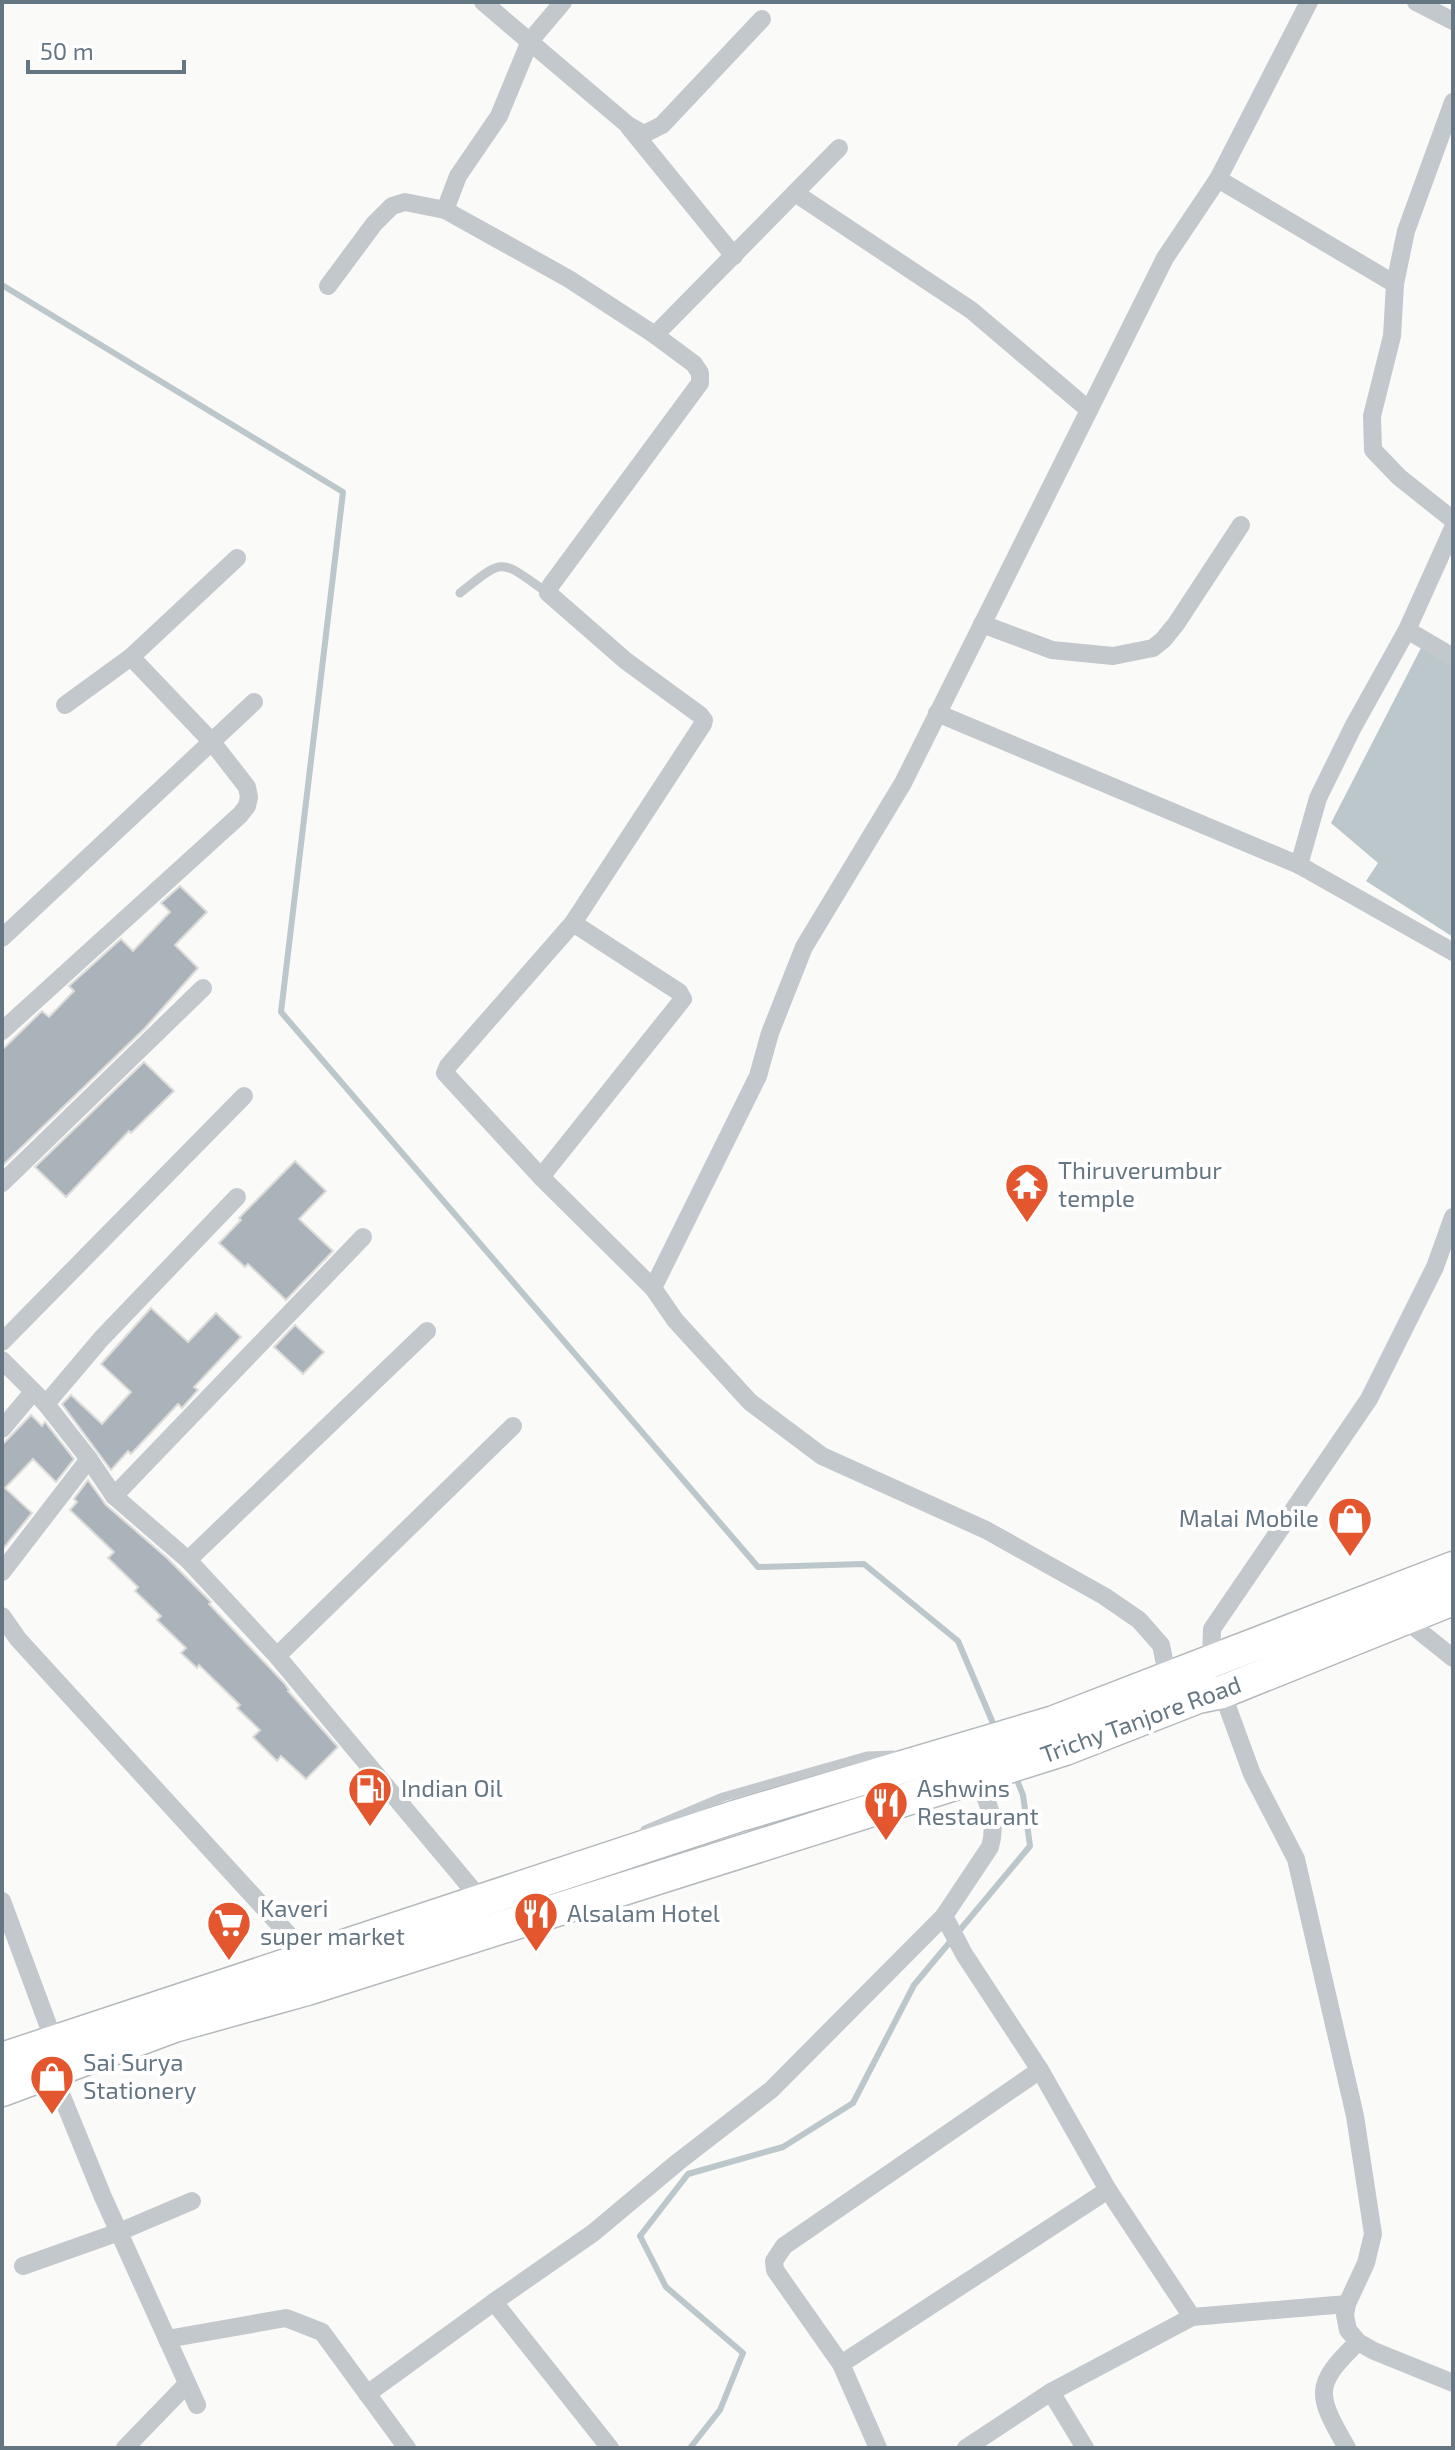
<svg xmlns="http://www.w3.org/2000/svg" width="1455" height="2450" viewBox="0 0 1455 2450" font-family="'Exo 2',sans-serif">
<rect width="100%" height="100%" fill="#fafaf8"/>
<!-- water -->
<path fill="#bbc7cb" d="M1422,646L1453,667V937L1366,881L1378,863L1331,823Z"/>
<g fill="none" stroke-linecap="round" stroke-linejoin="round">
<!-- stream -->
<g stroke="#bbc7cb" stroke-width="6">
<path d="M2,285L343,492L281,1012L758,1567L864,1564L958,1641L995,1728"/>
<path d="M690,2448L720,2410L743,2353L666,2287L640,2236L688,2174L783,2147L853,2103L914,1985L1030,1846L1023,1795L1015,1775"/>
</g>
</g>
<!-- building -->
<g fill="#aab3b9" stroke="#dcdcda" stroke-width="2">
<path d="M180,886L207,912L175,945L198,968L145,1028L2,1166V1050L42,1011L49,1017L74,991L69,986L121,939L133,951L170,912L161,903Z"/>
<path d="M144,1062L174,1091L131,1133L129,1131L66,1197L35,1167Z"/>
<path d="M295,1161L326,1191L299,1219L333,1251L286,1300L248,1264L245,1267L219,1243L241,1220L239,1218Z"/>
<path d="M151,1308L188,1342L216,1313L241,1337L194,1387L198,1390L182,1408L178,1404L131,1454L128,1451L111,1470L62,1404L71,1395L102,1424L131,1392L101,1364Z"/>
<path d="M295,1325L324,1352L303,1374L274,1347Z"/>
<path d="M31,1415L42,1426L45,1422L74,1459L56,1482L33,1459L5,1488L32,1513L2,1550V1445Z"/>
<path d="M88,1480L106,1505L167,1558L211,1602L209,1604L284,1683L289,1690L288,1691L338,1747L306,1779L281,1756L277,1761L253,1737L260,1730L237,1708L240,1705L199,1665L197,1668L181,1653L186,1648L157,1620L161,1616L135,1591L138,1587L108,1558L114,1552L70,1510L77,1502L74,1499Z"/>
</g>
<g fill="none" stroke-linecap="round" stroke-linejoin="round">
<!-- highway casing -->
<g stroke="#b4b9bd" stroke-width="35">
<g id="highway">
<path d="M2,2059L737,1816L1054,1722L1453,1568"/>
<path d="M2,2090L174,2026L307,1989L1065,1749L1198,1697L1222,1692L1453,1599"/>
</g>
</g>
<!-- lane -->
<g stroke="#c3c8cc" stroke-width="9">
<path d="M460,593C506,556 500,560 548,593"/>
<path d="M645,1830L723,1797L867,1756L893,1755"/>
</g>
<!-- street -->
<g stroke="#c3c8cc" stroke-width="18">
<path d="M483,2L628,125L644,134L662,125L762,19"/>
<path d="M1416,2L1453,21"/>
<path d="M1453,102L1406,231L1395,284L1392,336L1372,416L1373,450L1399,477L1453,520"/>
<path d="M629,127L734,256"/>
<path d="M1218,179L1395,284"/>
<path d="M795,193L971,310L1089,410"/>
<path d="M445,210L458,176L499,116L530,41L563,2"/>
<path d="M328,286L374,224L392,206L405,202L445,210L569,279L655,335L694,364L700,373V383L551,585L548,593L626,661L700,715L704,720L703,724L573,923L448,1066L445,1073L541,1177L653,1288"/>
<path d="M655,335L839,148"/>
<path d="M982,624L1052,650L1113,656L1153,648L1163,640L1176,624L1241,525"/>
<path d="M1407,630L1453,657"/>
<path d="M65,705L131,657"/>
<path d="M937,713L1299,865L1453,952"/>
<path d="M1299,865L1318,798L1353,727L1407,630L1453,528"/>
<path d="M2,938L254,702"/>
<path d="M2,1031L240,815L247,806L249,797L247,787L212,742L131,657L237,558"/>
<path d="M541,1177L683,999L679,992L573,923"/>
<path d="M2,1183L203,988"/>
<path d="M1453,1217L1435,1267L1369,1399L1212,1629L1211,1662L1252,1774L1296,1859L1355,2116L1373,2234L1366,2263L1347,2304L1345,2315L1348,2330L1358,2342L1374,2351L1453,2383"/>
<path d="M2,1342L244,1096"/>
<path d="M2,1360L46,1404L89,1459L114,1496L188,1560L277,1656L482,1901"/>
<path d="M46,1404L101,1339L237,1197"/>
<path d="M2,1429L33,1392"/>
<path d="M114,1496L363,1237"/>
<path d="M188,1560L427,1331"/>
<path d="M2,1572L89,1459"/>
<path d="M2,1616L18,1639L309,1957"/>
<path d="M1403,1618L1453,1658"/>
<path d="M277,1656L513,1426"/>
<path d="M1168,1679L1161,1645L1139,1620L1104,1596L986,1530L822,1456L750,1402L675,1320L653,1288L758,1076L770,1033L804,947L903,783L1165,258L1218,179L1309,2"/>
<path d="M2,1901L54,2041"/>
<path d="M52,2072L103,2197L197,2405"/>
<path d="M23,2266L119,2232L192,2201"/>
<path d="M494,2302L593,2233L678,2162L771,2090L944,1916"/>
<path d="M1192,2317L1347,2304"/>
<path d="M167,2339L286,2318L322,2332L407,2448"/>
<path d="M841,2364L1108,2190"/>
<path d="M1051,2392L1085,2448"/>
<path d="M367,2394L494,2302L610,2448"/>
<path d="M125,2448L187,2384"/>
<path d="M878,2448L841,2364L775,2270L774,2261L784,2246L1040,2070"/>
<path d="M966,2448L1051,2392L1192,2317L1108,2190L1040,2070L964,1954L944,1916L990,1847C998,1820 987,1802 977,1777"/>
<path d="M1347,2448C1317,2395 1312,2386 1358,2342"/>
</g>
<!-- highway -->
<use href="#highway" stroke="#fff" stroke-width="32"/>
</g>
<!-- icons -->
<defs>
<g id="temple-pin" transform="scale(2.3)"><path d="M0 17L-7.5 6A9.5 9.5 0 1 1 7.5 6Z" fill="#e4572e" stroke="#fff"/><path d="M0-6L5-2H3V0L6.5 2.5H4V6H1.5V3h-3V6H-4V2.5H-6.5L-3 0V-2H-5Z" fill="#fff"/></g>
<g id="shop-pin" transform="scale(2.3)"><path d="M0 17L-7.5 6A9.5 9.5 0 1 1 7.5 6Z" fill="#e4572e" stroke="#fff"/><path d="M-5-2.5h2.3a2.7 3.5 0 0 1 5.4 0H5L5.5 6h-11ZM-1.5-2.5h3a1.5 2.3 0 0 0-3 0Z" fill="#fff"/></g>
<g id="fuel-pin" transform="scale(2.3)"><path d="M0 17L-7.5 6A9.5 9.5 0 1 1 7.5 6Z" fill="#e4572e" stroke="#fff"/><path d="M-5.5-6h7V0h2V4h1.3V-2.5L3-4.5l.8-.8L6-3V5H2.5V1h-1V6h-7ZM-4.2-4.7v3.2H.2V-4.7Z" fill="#fff"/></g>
<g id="restaurant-pin" transform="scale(2.3)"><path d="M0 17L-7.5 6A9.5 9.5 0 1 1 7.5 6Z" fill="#e4572e" stroke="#fff"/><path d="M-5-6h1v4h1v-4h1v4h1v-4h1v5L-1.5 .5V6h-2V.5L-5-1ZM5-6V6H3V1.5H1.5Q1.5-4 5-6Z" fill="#fff"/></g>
<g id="supermarket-pin" transform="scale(2.3)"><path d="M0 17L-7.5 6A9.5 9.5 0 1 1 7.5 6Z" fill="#e4572e" stroke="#fff"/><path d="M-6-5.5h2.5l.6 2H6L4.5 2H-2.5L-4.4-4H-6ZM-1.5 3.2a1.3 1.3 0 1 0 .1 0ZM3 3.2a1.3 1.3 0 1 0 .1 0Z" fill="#fff"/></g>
</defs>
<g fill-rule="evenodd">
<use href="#temple-pin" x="1027" y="1185"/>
<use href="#shop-pin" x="1350" y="1519"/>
<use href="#fuel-pin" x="370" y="1789"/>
<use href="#restaurant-pin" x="886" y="1803"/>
<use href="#restaurant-pin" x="536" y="1914"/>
<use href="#supermarket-pin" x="229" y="1923"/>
<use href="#shop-pin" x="52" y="2077"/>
</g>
<g text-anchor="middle" stroke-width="8" stroke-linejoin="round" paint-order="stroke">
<!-- poi labels -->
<g font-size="24" fill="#657683" stroke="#fff" text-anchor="start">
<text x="1058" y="1179">Thiruverumbur<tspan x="1058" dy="28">temple</tspan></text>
<text x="1319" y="1527" text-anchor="end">Malai Mobile</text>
<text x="401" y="1797">Indian Oil</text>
<text x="917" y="1797">Ashwins<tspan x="917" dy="28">Restaurant</tspan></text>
<text x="260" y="1917">Kaveri<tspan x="260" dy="28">super market</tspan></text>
<text x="567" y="1922">Alsalam Hotel</text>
<text x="83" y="2071">Sai Surya<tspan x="83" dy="28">Stationery</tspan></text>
</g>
<!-- street labels -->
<g font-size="24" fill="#657683" stroke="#fff">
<text transform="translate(1141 1720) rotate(-20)" y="8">Trichy Tanjore Road</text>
</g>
</g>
<!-- border -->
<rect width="1455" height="2450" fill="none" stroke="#657683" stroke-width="8"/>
<!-- scale -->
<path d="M28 60v12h156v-12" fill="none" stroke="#657683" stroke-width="4"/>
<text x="40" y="60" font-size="24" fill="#657683" stroke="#ffffff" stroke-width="6" paint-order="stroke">50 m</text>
</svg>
